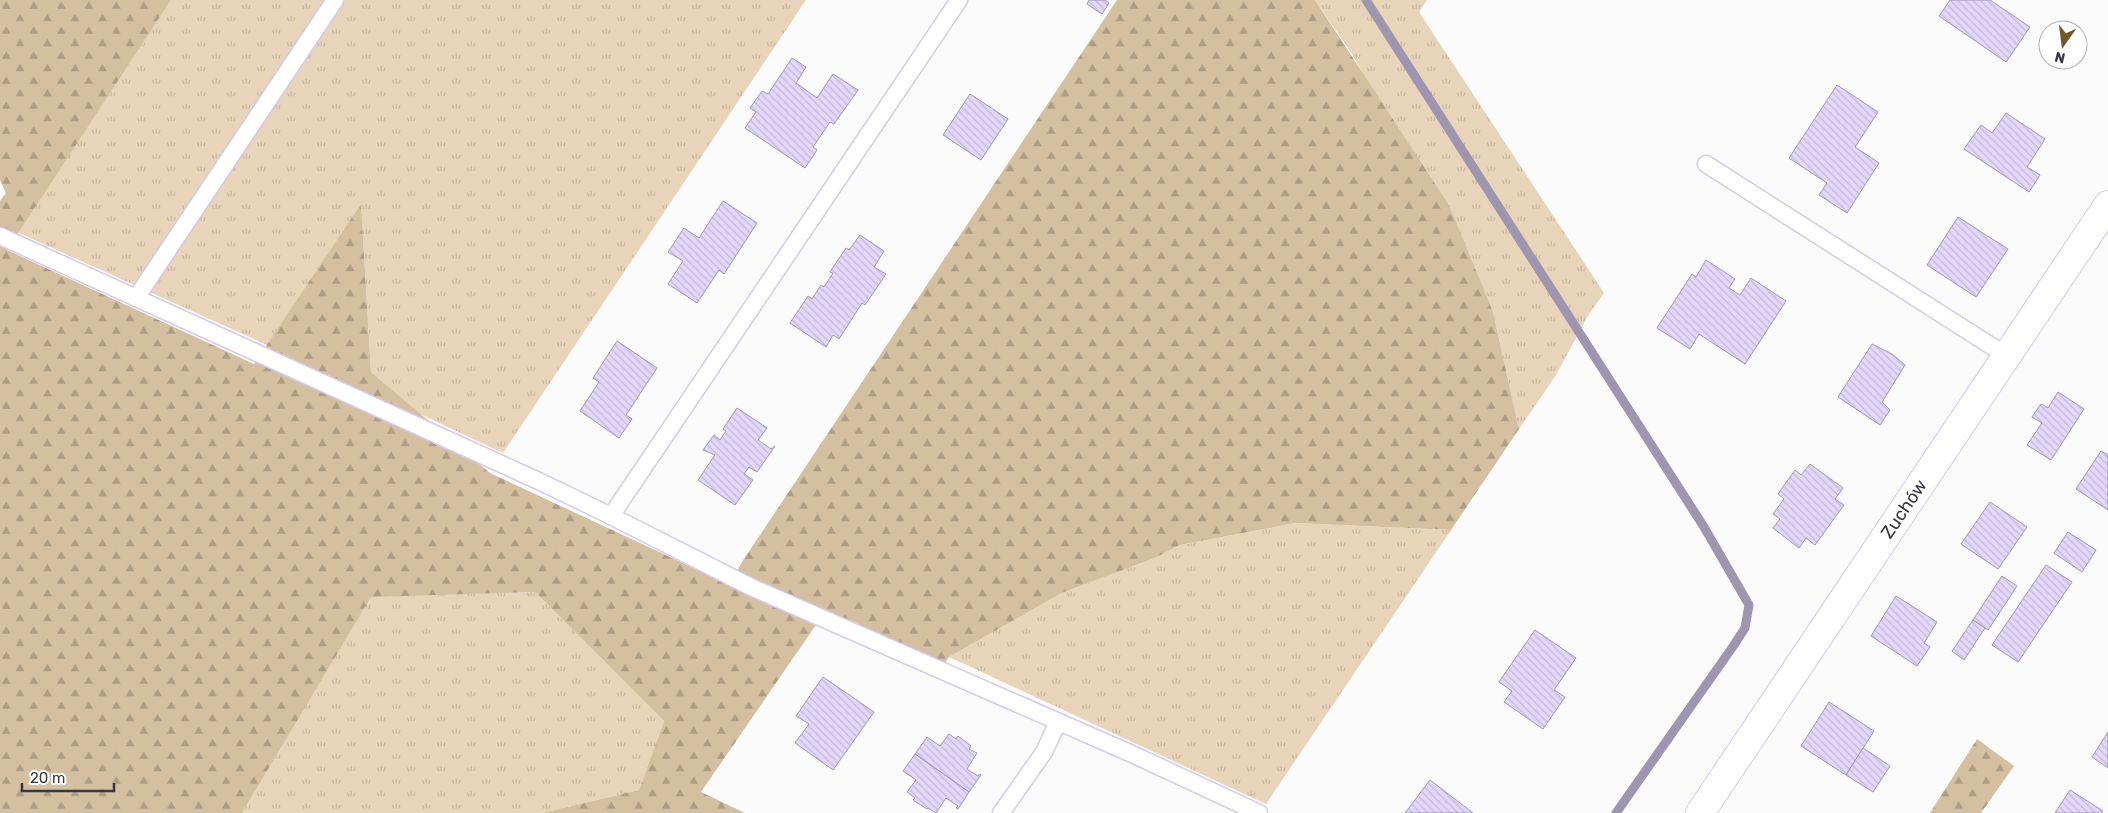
<svg xmlns="http://www.w3.org/2000/svg" width="2108" height="813" viewBox="0 0 2108 813" font-family="Rubik,sans-serif">
<defs>
<pattern id="grass-tufts" width="24" height="20" patternUnits="userSpaceOnUse" patternTransform="scale(1.25)"><rect width="24" height="20" fill="#e8d5b9"/><path d="M3 7l-1-3M5 7V3M7 7l1-3M15 17l-1-3M17 17v-4M19 17l1-3" fill="none" stroke="#c8b7a0"/></pattern>
<pattern id="forest-firs" width="22" height="20" patternUnits="userSpaceOnUse" patternTransform="scale(1.25)"><rect width="22" height="20" fill="#d4c0a1"/><path d="M5 1l3.5 6h-7zM16 11l3.5 6h-7z" fill="#ad9d85"/></pattern>
<pattern id="building-back-hatch" width="6" height="6" patternUnits="userSpaceOnUse" patternTransform="scale(1.25)"><rect width="6" height="6" fill="#e3d7fa"/><path d="M-1 5l2 2M0 0l6 6M5-1l2 2" fill="none" stroke="#c4b9d8"/></pattern>
</defs>
<rect width="100%" height="100%" fill="#fbfbfb"/>
<!-- grass -->
<g fill="url(#grass-tufts)">
<path d="M171,0H806L503,453L420,414L371,372L361,205L267,345L17,232Z"/>
<path d="M1315,0H1427L1419,12L1604,293L1589,314L1556,375L1519,429L1493,312L1352,54Z"/>
<path d="M1295,523L1451,530L1266,804L949,657L1062,593L1155,558L1180,545Z"/>
<path d="M535,592L664,721L639,790L542,813H242L371,596Z"/>
</g>
<!-- forest -->
<g fill="url(#forest-firs)">
<path d="M0,0H171L7,250L254,364L361,204L371,372L490,473L730,585L742,562L1117,0H1315L1449,205L1493,312L1519,429L1451,530L1295,523L1180,545L1155,558L1062,593L949,657L936,676L818,622L701,792L745,813H542L639,790L664,721L535,592L371,597L242,813H0V201L6,193L0,180Z"/>
<path d="M1977,739L2014,766L1981,813H1930Z"/>
</g>
<g fill="none" stroke-linecap="round" stroke-linejoin="round">
<!-- stream -->
<path stroke="#9e95b0" stroke-width="9" d="M1366,0L1704,527L1749,605L1745,628L1734,645L1616,813"/>
</g>
<!-- building -->
<g fill="url(#building-back-hatch)" stroke="#a095b6">
<path d="M1089,0H1105L1109,3L1102,14L1087,4Z"/>
<path d="M1950,0H1990L2030,27L2006,62L1939,16Z"/>
<path d="M792,58L806,67L796,83L817,98L833,74L858,90L834,124L830,122L813,147L817,150L805,168L745,128L756,112L750,108L762,91L768,94Z"/>
<path d="M1837,85L1878,112L1855,147L1879,163L1847,213L1819,195L1827,183L1789,158Z"/>
<path d="M970,94L1008,119L981,160L943,135Z"/>
<path d="M2006,113L2045,139L2027,167L2040,175L2029,192L1964,149L1981,125L1992,133Z"/>
<path d="M723,201L757,223L724,274L719,270L697,303L668,284L683,261L668,252L684,228L699,238Z"/>
<path d="M1958,217L2008,249L1976,297L1927,265Z"/>
<path d="M860,235L884,251L874,267L886,274L865,305L862,303L839,339L833,335L826,347L790,323L808,296L812,299L821,285L824,287L833,273L830,272L846,248L849,250Z"/>
<path d="M1706,260L1735,279L1729,288L1740,295L1751,278L1786,301L1745,364L1699,334L1690,349L1657,328L1692,274L1696,277Z"/>
<path d="M617,341L657,368L626,415L632,419L619,438L580,411L599,382L593,378Z"/>
<path d="M1872,344L1892,354L1905,365L1882,402L1890,410L1880,425L1838,397Z"/>
<path d="M2058,392L2084,409L2051,460L2027,445L2042,423L2032,417L2041,404L2048,408Z"/>
<path d="M737,408L767,428L758,440L771,449L775,446L757,472L749,467L744,474L753,480L735,505L698,480L715,455L703,450L714,435L720,440L726,431L723,429Z"/>
<path d="M2101,451L2108,455V510L2076,489Z"/>
<path d="M1810,464L1843,488L1835,499L1844,505L1815,545L1806,538L1799,548L1773,528L1780,519L1773,514L1784,499L1778,494L1795,470L1801,475Z"/>
<path d="M1990,502L2027,527L1998,569L1961,544Z"/>
<path d="M2068,532L2096,550L2082,572L2054,553Z"/>
<path d="M2046,565L2072,582L2018,662L1992,645Z"/>
<path d="M2002,576L2017,586L1988,630L1973,620Z"/>
<path d="M1896,596L1937,622L1924,643L1930,647L1917,666L1871,636Z"/>
<path d="M1973,620L1985,628L1964,660L1952,651Z"/>
<path d="M1535,630L1576,658L1554,690L1565,697L1543,729L1504,702L1512,691L1499,682Z"/>
<path d="M823,677L874,712L833,770L795,743L809,724L796,716Z"/>
<path d="M1829,702L1874,731L1846,775L1801,746Z"/>
<path d="M2108,732V768L2092,757Z"/>
<path d="M949,734L956,739L958,736L971,746L969,749L977,753L967,769L978,776L980,774L981,775L969,792L915,754L927,737L940,746Z"/>
<path d="M1863,748L1890,766L1873,792L1846,775Z"/>
<path d="M915,754L969,792L958,809L956,808L958,806L946,798L936,813L928,808L927,809L913,800L915,798L907,792L916,780L903,771Z"/>
<path d="M1430,780L1473,813H1405Z"/>
<path d="M2070,790L2103,811L2101,813H2055Z"/>
</g>
<g fill="none" stroke-linecap="round" stroke-linejoin="round">
<!-- service casing -->
<g stroke="#d5c9ec" stroke-width="19">
<g id="service">
<path d="M959,0L611,516L751,587L1132,754L1259,813"/>
<path d="M1706,164L2007,356"/>
<path d="M0,236L543,483L611,516"/>
<path d="M136,298L335,0"/>
<path d="M1001,813L1044,752L1058,722"/>
</g>
</g>
<!-- minor casing -->
<g stroke="#d5c9ec" stroke-width="30">
<path id="minor" d="M1700,813L2108,205"/>
</g>
<!-- service -->
<use href="#service" stroke="#fff" stroke-width="16"/>
<!-- minor -->
<use href="#minor" stroke="#fff" stroke-width="28"/>
</g>
<g text-anchor="middle" stroke-width="5" stroke-linejoin="round" paint-order="stroke">
<!-- street labels -->
<g font-size="18" fill="#3a3543" stroke="#fff">
<text transform="translate(1904 509) rotate(-56)" y="6">Zuchów</text>
</g>
</g>
<!-- north arrow -->
<g transform="translate(2063 45) rotate(194)"><circle r="24" fill="#ffffff" stroke="#b0aeb4"/>
<path d="M0-4L9 19L0 12L-9 19Z" fill="#73582a"/>
<text y="-8" font-size="14" font-weight="bold" text-anchor="middle" fill="#3a3543">N</text>
</g>
<!-- scale -->
<path d="M22 783v8h92v-8" fill="none" stroke="#3a3543" stroke-width="2.5"/>
<text x="30" y="783" font-size="15" fill="#3a3543" stroke="#ffffff" stroke-width="4" paint-order="stroke">20 m</text>
</svg>
